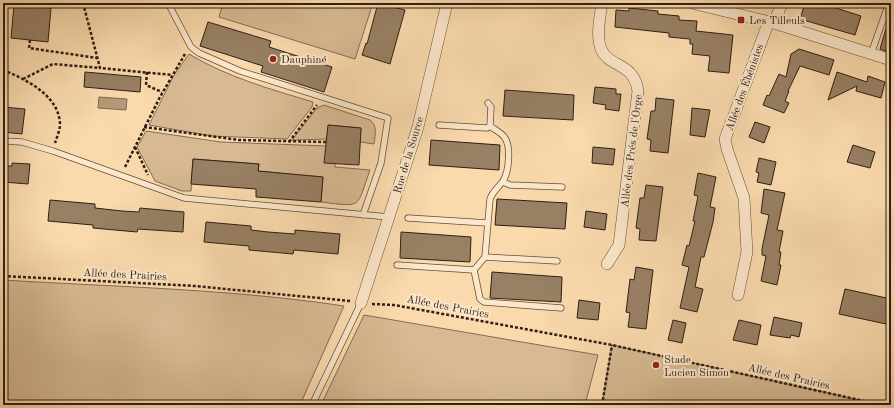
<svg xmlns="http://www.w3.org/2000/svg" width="894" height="408" viewBox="0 0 894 408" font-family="'Old Standard TT',serif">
<rect width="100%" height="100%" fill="#fadaad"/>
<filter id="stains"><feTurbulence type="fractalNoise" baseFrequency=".005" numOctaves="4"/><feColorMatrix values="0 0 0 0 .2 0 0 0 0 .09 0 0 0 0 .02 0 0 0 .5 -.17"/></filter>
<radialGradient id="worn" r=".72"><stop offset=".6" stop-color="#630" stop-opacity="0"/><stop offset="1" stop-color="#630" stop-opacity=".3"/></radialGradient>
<!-- green -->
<g fill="#d7ba93" stroke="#826c54">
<path d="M223,3H373L355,59L219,17Z"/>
<path d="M189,54C227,77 270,89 313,102L312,107L287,139L212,136L149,125L174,75Z"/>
<path d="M324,105L370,120C378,126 375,134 374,144L360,142L361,128L328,125L327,139L292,140L317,108Z"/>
<path d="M146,131L221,142L326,146L335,163V167L370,170C356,209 363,207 321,202L323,177L258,171L259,164L193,159L191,191H182L155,181L137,147Z"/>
<path d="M3,280C117,287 231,289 344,306L300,405H3Z"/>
<path d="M364,315L598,355L585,405H321Z"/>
<path d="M612,345L882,405H602Z"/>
</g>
<!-- water -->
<path fill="#b49a79" stroke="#7e6951" d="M99,97L127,99L126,110L98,108Z"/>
<!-- building -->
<g fill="#988064" stroke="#2d1f14">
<path d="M378,3L405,10L390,64L362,55L366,43L367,44Z"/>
<path d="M805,3H820L861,16L855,35L800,19Z"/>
<path d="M14,5L51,8L48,42L11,38Z"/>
<path d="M629,8L658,11V14L679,16V20L697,21L696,31L733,35L729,73L708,71L710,56L692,54L693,44H690V39L669,37V33L615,27L616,10L629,11Z"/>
<path d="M208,22L271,41L269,47L332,67L324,92L261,72L263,66L200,46Z"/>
<path d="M888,22H891V53L880,49Z"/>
<path d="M799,49L834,60L829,75L800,66L788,91H789L785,101L789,103L784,113L763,105L767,95L769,96L779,74L786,77L791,54Z"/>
<path d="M85,72L141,77L140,92L84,87Z"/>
<path d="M837,72L867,82L868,76L885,82L881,98L856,91L857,86L828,100Z"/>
<path d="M595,87L616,89V94H621L619,111L605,109L606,105L593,103Z"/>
<path d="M505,90L574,95L573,120L503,116Z"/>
<path d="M656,98L674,100L668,153L650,151L651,140L647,139L651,111H655Z"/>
<path d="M3,107L25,109L22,134L3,132Z"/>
<path d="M692,108L710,110L705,137L690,135Z"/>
<path d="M755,122L770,127L764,143L749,137Z"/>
<path d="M328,125L361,128L359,165L324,163Z"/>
<path d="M431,140L500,145L499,170L429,165Z"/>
<path d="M853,145L875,152L870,168L847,162Z"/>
<path d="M593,147L615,149L613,165L592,163Z"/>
<path d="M759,158L776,162L771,185L757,182L759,173L756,172Z"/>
<path d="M193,159L259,164L258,171L323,177L321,202L256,197V189L191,184Z"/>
<path d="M12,163L30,164L28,184L3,182V166H12Z"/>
<path d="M698,173L716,177L710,207L715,208L713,222L704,257H701L695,287L703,289L697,312L680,308L689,267L682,265L687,245L689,246L695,221H693L698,196L694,195Z"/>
<path d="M646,185L663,187L656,241L639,240L640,229L636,228L640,198H644Z"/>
<path d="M764,189L785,193L777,230L783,231L779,252H781L779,265H781L777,285L761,281L766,256L762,255V249L769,215L761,213Z"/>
<path d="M497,199L567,203L565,229L495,225Z"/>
<path d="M50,200L95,204V208L122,211L139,212L140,208L184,212L183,232L138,229L137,232L93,228V225L48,221Z"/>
<path d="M586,211L607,214L605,230L584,227Z"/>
<path d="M206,222L251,226V230L268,232L295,234V230L340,234L338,254L294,250L293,254L249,250V246L204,242Z"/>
<path d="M401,232L471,237L470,262L400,258Z"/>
<path d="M636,267L653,270L646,329L628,327L630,313L626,312L630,279L634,280Z"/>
<path d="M492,272L562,277L561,302L490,298Z"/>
<path d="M845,289L891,299V325L839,314Z"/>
<path d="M579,300L600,303L598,320L577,318Z"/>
<path d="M774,317L802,323L799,337L791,335L790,338L770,335Z"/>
<path d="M673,320L686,323L682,343L668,340Z"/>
<path d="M739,320L761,325L757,345L733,340Z"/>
</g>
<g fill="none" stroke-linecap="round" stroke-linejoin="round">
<!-- lane casing -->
<g stroke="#604e3a" stroke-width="7">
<g id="lane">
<path d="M168,3L191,47L199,53L240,71L388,118L381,163L363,215"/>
<path d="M871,54L889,3"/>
<path d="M488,103L491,107L490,126C495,130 502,133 505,138C511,147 509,172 503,181C498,188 493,191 490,199L485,257L474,270L480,299L484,302L561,308"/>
<path d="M439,125L487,128L490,126"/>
<path d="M3,141L22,142L53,151L184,198L389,217"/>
<path d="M503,182L510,185L562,187"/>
<path d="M408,218L487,223"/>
<path d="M485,257L557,261"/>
<path d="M397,265L474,270"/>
<path d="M312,405L361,303"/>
</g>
</g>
<!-- street casing -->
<g stroke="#604e3a" stroke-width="12">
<g id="street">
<path d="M602,3C600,16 596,36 601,49C609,68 634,62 638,91L619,245L607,264"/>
<path d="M692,3L774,23L891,60"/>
<path d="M774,23L782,3"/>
<path d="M738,295L747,252L744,198L727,149L725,139L769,21"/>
<path d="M361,303L418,127L447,3"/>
</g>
</g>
<!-- path -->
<g stroke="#2d1f14" stroke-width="2.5" stroke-dasharray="3 2" stroke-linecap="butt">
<path d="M83,3L100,68L172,75"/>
<path d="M30,40L29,48L97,58"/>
<path d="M3,70C25,79 59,95 60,124C60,130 57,137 55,143"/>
<path d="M147,72L146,85L162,92"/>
<path d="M23,79L53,64L100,68"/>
<path d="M144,127L239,140L326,142"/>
<path d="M289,142L317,105"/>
<path d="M135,147L148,175"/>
<path d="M125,167L160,97L185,54"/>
<path d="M3,276L195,286L350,301"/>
<path d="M372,304L394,305L612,345L882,405"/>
<path d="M602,405L612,345"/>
</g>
<!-- lane -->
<use href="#lane" stroke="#fce7ca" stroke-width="5.5"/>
<!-- street -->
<use href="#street" stroke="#fce7ca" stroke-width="11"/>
</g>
<!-- markers -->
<g fill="#8f2418" stroke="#fce7ca" stroke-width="1.5">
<rect x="737" y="16" width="8" height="8" rx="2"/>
<circle cx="273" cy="59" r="4"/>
<circle cx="656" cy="365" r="4"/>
</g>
<g text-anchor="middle" stroke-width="4" stroke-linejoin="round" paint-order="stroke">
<!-- poi labels -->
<g font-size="11" fill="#2d1f14" stroke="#fce7ca" text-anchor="start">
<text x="749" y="24">Les Tilleuls</text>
<text x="281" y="63">Dauphiné</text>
<text x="664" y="363">Stade<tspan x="664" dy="13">Lucien Simon</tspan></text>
</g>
<!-- street labels -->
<g font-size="11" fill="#2d1f14" stroke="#fce7ca">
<text transform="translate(744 87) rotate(-70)" y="4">Allée des Ébénistes</text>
<text transform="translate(631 151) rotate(-83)" y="4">Allée des Prés de l'Orge</text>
<text transform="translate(408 155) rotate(-73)" y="4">Rue de la Source</text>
<text transform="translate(125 274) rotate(3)" y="4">Allée des Prairies</text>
<text transform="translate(448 306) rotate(11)" y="4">Allée des Prairies</text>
<text transform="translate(789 376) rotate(13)" y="4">Allée des Prairies</text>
</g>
</g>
<!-- margin -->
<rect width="894" height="408" fill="none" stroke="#fadaad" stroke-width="16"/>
<rect x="4" y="4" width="886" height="400" fill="none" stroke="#2d1f14" stroke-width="2"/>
<rect x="8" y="8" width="878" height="392" fill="none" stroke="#2d1f14"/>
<rect width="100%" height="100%" filter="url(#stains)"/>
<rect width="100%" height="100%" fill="url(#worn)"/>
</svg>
